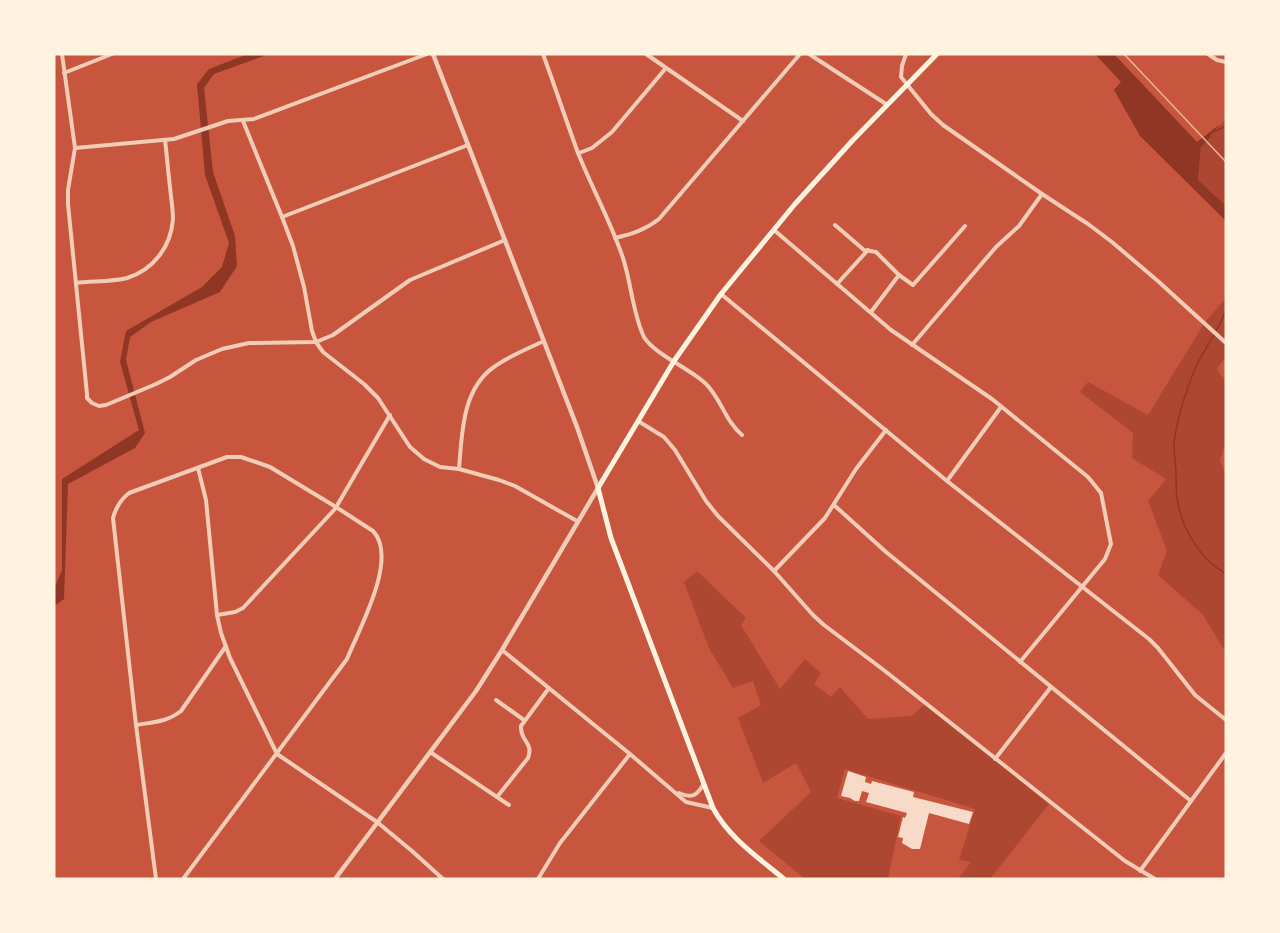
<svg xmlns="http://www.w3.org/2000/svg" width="1280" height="933" viewBox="0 0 1280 933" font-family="Spectral,serif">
<rect width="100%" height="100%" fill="#c8553d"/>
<!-- green -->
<g fill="#ae4732">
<path d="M1226,119V206L1198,181L1201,146Z"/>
<path d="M1226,298V356L1217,369L1226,383V440L1220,461L1226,474V653L1203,615L1158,575L1167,551L1148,501L1166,479L1132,458L1133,433L1080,392L1088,382L1148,415L1205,322Z"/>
<path d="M697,571L746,618L741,625L780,689L805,659L821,673L814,684L831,697L840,687L868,719L912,716L925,704L1049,804L990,879H945H958L971,862L959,860L975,809L845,769L837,798L901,816L888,879H805L759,841L811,792L796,763L763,783L738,718L761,705L753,681L733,688L709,648L684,582Z"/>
</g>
<!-- water -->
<g fill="#8f3625">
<path d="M248,54H269L214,74L204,88L213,172L235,236L237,266L220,292L151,322L130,337L126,360L145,433L135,448L68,484L64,599L54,606V589L62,570V479L139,430L120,362L126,331L202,287L222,267L229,243L205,175L197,84L209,69Z"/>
<path d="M1095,54H1114L1197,142L1220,124L1201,147L1198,180L1226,206V221L1140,136L1114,90L1121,82Z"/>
</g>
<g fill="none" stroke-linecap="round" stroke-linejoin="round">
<!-- stream -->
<g stroke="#8f3625" stroke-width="1.5">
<path d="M1213,132L1226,126"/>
<path d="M1201,146L1210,136"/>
<path d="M1226,310C1218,332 1203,350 1194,371C1185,394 1177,418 1174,443C1174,452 1175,461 1176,470C1176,480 1176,489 1177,498C1181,528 1200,559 1226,574"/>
</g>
</g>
<!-- building -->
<path fill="#f7dbc8" d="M848,771L866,777L865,782L871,784L872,781L914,792L913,797L973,812L969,824L929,813L920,849H912L902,843L903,838L898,837L903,817L905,818L907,813L866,802L869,793L862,791L859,801H855L850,798L841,796Z"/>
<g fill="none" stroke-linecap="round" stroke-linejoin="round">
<!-- minor -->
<g stroke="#f1ccb7" stroke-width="4">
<path d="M62,54L75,148L68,190V204L87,394V398L92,403L99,406L106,405L156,384L170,377L196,360L222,349L249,343L316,342L333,335L410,280L505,240"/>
<path d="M543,54C555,87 566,120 578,153C592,188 611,222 623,258C631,282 633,315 644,337C653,353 690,369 705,383C721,398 725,421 742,435"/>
<path d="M646,54L743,121"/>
<path d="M809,54L886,104"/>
<path d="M906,54L902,66L901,77L931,114L943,125L1042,194L1088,224L1112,242L1159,282L1226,343"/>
<path d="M1208,54L1217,60L1226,62"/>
<path d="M64,73L112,54"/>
<path d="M243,121L282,217L293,246L304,287L312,331L316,342L323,352L364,384L378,398L410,447L424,459L440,467L459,469L499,480L515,486L577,521"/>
<path d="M75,148L174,139L228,121L254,119L427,54"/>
<path d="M579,153L592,148L612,132L666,68"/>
<path d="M282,217L468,145"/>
<path d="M835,225L864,250L876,252L899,275L913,285L965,226"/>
<path d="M774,230L891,330L992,399L1088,477L1101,493L1111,544L1105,559L1020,662"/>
<path d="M615,238C632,234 645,230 659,219L800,54"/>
<path d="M76,283C92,281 111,282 127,278C153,270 171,247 173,219C173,209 171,198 170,187C168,171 167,156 165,140"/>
<path d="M837,284L868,250"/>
<path d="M721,294L947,481L1149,639L1158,648L1195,695L1226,720"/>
<path d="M871,312L899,275"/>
<path d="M912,345L996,247L1019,226L1042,194"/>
<path d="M638,421L664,437L675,450L706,501L718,516L774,571L813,615L824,625L885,671L1125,861L1155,879"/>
<path d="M198,468L206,500L217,615L221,633L230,658L277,754L377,822L412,851L443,879"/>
<path d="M459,469C462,434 462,389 494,367C509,356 527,349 544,341"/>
<path d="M947,481L1001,407"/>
<path d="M834,505L886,552L1191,801"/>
<path d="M774,571L825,518L856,469L886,430"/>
<path d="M217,615L235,612L243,608L335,509L390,415"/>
<path d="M502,650L630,754L686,802L713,808"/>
<path d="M496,700L524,720"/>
<path d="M136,725C154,722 167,722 181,711L226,646"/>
<path d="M430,752L509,805"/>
<path d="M995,759L1051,687"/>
<path d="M679,793C691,798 696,797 703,785"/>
<path d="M497,797L528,758C534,742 520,742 521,726L549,688"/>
<path d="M1140,871L1226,753"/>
<path d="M156,879L136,725L113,518C116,507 120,500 129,493L227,457H241L270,467L336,507L373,531C399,558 359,629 347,659L183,879"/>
<path d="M538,879L560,843L630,754"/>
</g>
<!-- tertiary -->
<path stroke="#f1ccb7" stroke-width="4.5" d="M335,879L476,691L502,650L598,488L577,427L433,54"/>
<!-- secondary -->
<path stroke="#fff3e0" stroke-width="5" d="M784,879C759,858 729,838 713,808L611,538L598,488L674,361L721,294L795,204L853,140L937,54"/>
<!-- rail -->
<path stroke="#e9b49f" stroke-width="1.5" d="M1124,54L1226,162"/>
</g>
<!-- border -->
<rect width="1280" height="933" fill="none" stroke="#fff3e0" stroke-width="111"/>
</svg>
